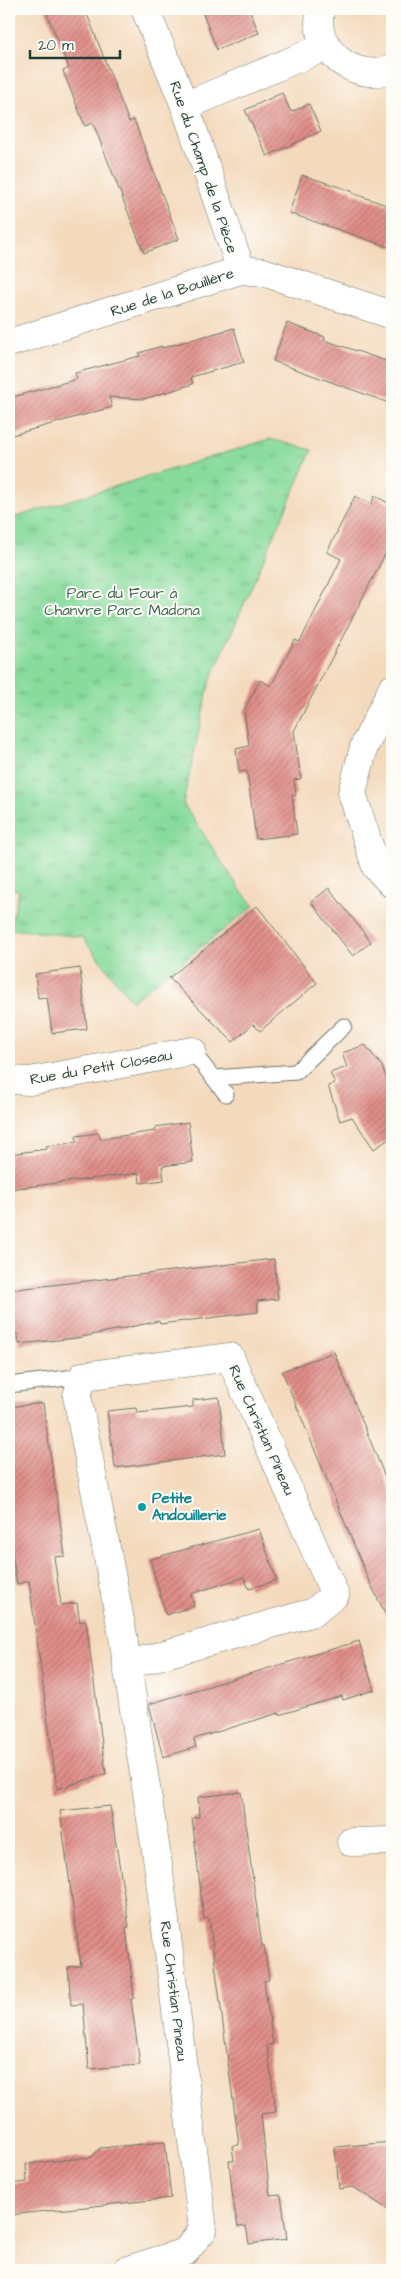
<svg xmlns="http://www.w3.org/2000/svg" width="401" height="2279" viewBox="0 0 401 2279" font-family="'Architects Daughter',sans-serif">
<defs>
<pattern id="grass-tufts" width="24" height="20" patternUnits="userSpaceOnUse" patternTransform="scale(1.25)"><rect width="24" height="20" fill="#88db9c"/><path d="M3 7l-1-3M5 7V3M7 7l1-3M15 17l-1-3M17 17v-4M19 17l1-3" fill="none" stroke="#6fb380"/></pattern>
<pattern id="building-hatch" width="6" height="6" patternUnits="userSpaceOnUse" patternTransform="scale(1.25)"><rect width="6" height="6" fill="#e18e89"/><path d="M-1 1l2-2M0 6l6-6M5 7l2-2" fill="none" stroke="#b67571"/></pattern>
</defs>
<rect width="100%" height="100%" fill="#fdfcf7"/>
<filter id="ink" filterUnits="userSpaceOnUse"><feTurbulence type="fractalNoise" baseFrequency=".02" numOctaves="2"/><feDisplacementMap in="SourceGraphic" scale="10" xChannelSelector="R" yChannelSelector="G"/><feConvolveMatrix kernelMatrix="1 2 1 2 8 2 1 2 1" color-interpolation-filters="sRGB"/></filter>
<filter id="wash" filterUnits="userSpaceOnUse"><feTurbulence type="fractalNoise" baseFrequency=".0096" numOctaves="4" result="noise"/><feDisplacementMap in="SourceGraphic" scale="20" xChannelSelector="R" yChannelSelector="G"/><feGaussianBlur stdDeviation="1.12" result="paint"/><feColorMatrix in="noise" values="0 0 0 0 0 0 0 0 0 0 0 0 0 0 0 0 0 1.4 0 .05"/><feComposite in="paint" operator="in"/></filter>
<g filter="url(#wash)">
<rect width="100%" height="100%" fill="#f4dabd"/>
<!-- grass -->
<path fill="url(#grass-tufts)" stroke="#548c68" d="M270,439L312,450L210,681L183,803L241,891L254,906L132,1001L82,937L10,929L19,891L9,887V519Z"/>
<g id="blocks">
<!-- building -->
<g fill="url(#building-hatch)">
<path d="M45,9H85L129,122L134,120L179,239L144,253L93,123L85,126L63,71L69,68Z"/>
<path d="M201,9H249L259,33L217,50Z"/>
<path d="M282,93L291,112L309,104L321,131L267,156L245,110Z"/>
<path d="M302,175L352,191V193L392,207V248L289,213Z"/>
<path d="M287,323L325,337L324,340L392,363V404L273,361Z"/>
<path d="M234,328L244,362L191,377L193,384L144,399L109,397L112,407L9,436V398L77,379L75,373L140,356L139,353L162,346V348Z"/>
<path d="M355,496L371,504L375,496L392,505V541L294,731L301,779L294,780L296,795L292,796L297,834L256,839L247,771L239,772L236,749L249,746L244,711L260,680L271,686L295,640L300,642L341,559L327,552Z"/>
<path d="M329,888L371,942L353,956L311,902Z"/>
<path d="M257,906L317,983L260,1031L253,1024L233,1042L169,978Z"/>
<path d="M80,968L87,1029L52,1033L47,997L38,998L35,974Z"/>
<path d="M365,1045L382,1066L392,1094V1137L374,1149L352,1117L340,1121L328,1086L335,1083L330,1073L347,1067L342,1053Z"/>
<path d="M188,1122L193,1162L162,1166L164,1180L140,1183L139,1173L9,1189V1154L47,1149L46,1146L77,1142L76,1136L99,1133L100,1139L156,1131L155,1127Z"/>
<path d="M274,1259L278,1299L257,1301L258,1312L160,1324L159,1321L77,1338L19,1344L18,1334L9,1335V1290Z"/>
<path d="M334,1352L392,1494V1627L369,1581L282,1371Z"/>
<path d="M219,1397L225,1454L115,1468L107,1411L136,1408L137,1413L193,1407V1400Z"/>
<path d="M43,1403L65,1556L54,1557L61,1605L77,1603L80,1622L86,1621L106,1774L57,1789L29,1581L17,1584L11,1548H9V1407Z"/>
<path d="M259,1529L277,1580L249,1589L244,1577L191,1594L194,1606L166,1615L150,1559Z"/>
<path d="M359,1641L374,1690L343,1700L342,1696L279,1715V1713L194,1739L196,1747L163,1757L149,1704Z"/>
<path d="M241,1792L262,1946L264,1945L269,1980L264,1981L273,2044L267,2045L276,2112L261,2114L270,2196L281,2195L287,2239L249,2244L246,2226L238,2227L233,2201L229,2161H234L232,2146L239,2145L209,1918L204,1919L192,1818L199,1817L198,1797Z"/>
<path d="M110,1806L129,1927H126L134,1998L131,1999L140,2065L89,2069L83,2004L71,2005L68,1967L81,1966L60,1811Z"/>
<path d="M165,2142L171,2198L9,2215V2184L27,2182L26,2164L92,2157L100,2148Z"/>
<path d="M392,2142V2212L353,2187L339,2189L335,2147Z"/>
</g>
</g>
</g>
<g filter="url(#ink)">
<use href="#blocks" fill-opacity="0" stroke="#6a7464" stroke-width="1"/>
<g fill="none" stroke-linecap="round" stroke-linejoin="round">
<!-- lane casing -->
<g stroke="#6a7464" stroke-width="17">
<g id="lane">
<path d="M192,1051L226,1094"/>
<path d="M214,1078L296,1072L344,1026"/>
<path d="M9,1385L83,1376"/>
</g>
</g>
<!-- street casing -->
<g stroke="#6a7464" stroke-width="29">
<g id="street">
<path d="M145,9L185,106L241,270"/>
<path d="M321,9C309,48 356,85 392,68"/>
<path d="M185,106L327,46"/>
<path d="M9,343L241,270L263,272L392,315"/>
<path d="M392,689L364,747L352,793L376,867L392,884"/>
<path d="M9,1080L30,1081L192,1051"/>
<path d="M127,1665L314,1612L335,1595L230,1357L83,1376L77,1396L123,1636L127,1665L158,1864L203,2230L185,2252L127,2270"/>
<path d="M351,1842L392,1841"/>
</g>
</g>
<!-- lane -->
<use href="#lane" stroke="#fff" stroke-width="15"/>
<!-- street -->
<use href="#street" stroke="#fff" stroke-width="28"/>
</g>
</g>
<!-- markers -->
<circle fill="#0f9aa8" stroke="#fdfcf7" stroke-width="2" cx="142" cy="1507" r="5"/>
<g text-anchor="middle" stroke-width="4" stroke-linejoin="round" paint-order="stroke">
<!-- street labels -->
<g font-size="15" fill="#1f3d34" stroke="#fdfcf7">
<text transform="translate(204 167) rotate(71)" y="5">Rue du Champ de la Pièce</text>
<text transform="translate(172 292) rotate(-18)" y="5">Rue de la Bouillère</text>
<text transform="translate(101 1067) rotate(-10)" y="5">Rue du Petit Closeau</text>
<text transform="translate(262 1430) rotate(66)" y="5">Rue Christian Pineau</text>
<text transform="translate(174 1991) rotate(83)" y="5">Rue Christian Pineau</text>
</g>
<!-- park labels -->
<g font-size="15" fill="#39644e" stroke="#fdfcf7">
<text x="122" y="598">Parc du Four à<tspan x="122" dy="17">Chanvre Parc Madona</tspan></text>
</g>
<!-- culture labels -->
<g font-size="15" font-weight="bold" fill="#0d838f" stroke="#fdfcf7" text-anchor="start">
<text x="152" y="1503">Petite<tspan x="152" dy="17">Andouillerie</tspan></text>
</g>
</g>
<!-- margin -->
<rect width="401" height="2279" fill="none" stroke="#fdfcf7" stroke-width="30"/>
<!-- scale -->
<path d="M30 50v8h90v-8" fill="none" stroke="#1f3d34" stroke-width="2.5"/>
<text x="38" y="50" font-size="15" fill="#1f3d34" stroke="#fdfcf7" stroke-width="4" paint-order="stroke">20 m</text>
</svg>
